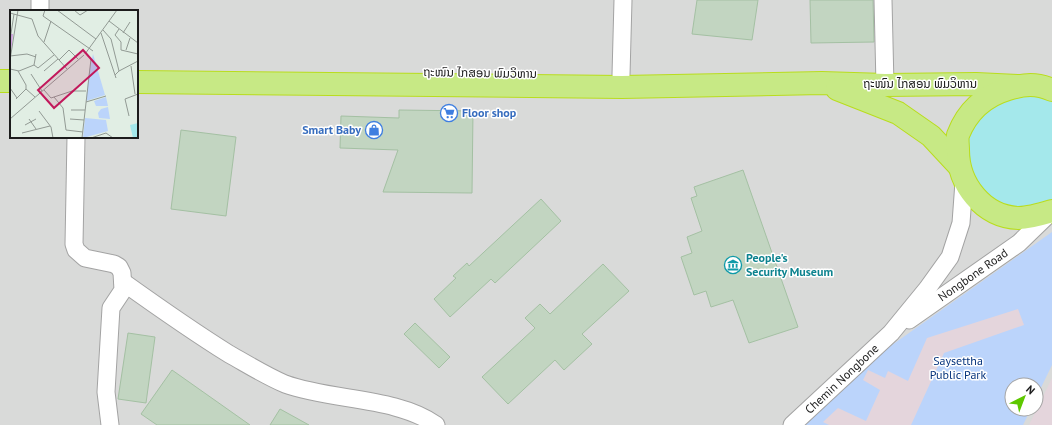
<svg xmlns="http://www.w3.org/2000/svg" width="1052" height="425" viewBox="0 0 1052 425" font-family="'PT Sans','Noto Sans Lao',sans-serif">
<rect width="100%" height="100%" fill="#e1eee4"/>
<!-- residential -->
<path fill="#d9dad9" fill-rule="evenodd" d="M0,0H1052V425H0ZM11,11H137V137H11ZM1012,385H1036V409H1012Z"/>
<!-- grass -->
<path fill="#a4e8eb" d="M1016,91L1052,95V206L1017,215L967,181L961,140L972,120Z"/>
<!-- park -->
<path fill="#bbd4fb" d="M1052,232V365L1036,398V385H1012V409H1031L1023,425H803L875,357Z"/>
<!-- plaza -->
<g fill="#e4d5dc">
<path d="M1018,309L1024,325L944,353L911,425H829L823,422L838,408L866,421L880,390L863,380L868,370L885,378L888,371L908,381L927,338Z"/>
<path d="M1052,378V425H1029Z"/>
</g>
<!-- building -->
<g fill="#c2d5c1" stroke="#a4c0a3">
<path d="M697,0H758L752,40L692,34Z"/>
<path d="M810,0H873L874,42L811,43Z"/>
<path d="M399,110L473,111L472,193L383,192L398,150L340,148L341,116L399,118Z"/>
<path d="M181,130L236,137L226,216L171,209Z"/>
<path d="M743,170L798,327L749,343L733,300L711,307L706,291L694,295L681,257L692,253L687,237L702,231L691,198L697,196L694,187Z"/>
<path d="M541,199L561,221L495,283L491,279L450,317L434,299L456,278L453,276L467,263L469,266Z"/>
<path d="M603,264L629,291L582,334L592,344L564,370L555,360L508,404L482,377L535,328L525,318L540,304L550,314Z"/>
<path d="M415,323L450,357L439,368L404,334Z"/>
<path d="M128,333L155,337L146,403L118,399Z"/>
<path d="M172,370L250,425H157L141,414Z"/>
<path d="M280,409L309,425H270Z"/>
</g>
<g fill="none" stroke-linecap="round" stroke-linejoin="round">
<!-- minor casing -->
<g stroke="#a3a3a3" stroke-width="19">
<g id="minor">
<path d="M883,0L885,85"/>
<path d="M40,11V0"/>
<path d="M621,75L623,0"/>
<path d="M76,137L74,244L76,250L85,258L114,264L119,267L122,273L123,290L111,308L106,392L110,425"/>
<path d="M123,282C158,307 192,331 229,354C247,364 266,376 285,384C332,401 397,397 436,425"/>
<path d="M909,320L1019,243L1051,212"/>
<path d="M792,425L891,333L927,289L950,257L961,223L964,182"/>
</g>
</g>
<!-- highway casing -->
<g stroke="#b9dd1d" stroke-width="24">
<g id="highway">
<path d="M0,81H11"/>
<path d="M137,82L622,87L822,83L885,85L976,84L1018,86"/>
<path d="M837,89L898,113L931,136L958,165"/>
<path d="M1052,90C1037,83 1024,84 1008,89C984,96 967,112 958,135C957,139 958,146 958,150C958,184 983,217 1019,218C1029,218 1042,214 1052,211"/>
</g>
</g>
<!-- minor -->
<use href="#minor" stroke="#fff" stroke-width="17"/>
<!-- highway -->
<use href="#highway" stroke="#c7e985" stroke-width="22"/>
</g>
<!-- icons -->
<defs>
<g id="supermarket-ring" transform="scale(0.9)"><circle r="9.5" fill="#fff" stroke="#3f7fe0" stroke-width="1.5"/><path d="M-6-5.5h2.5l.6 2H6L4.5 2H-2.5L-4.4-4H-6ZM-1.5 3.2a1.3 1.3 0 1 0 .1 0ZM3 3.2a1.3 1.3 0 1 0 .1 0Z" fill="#3f7fe0"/></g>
<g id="shop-ring" transform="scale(0.9)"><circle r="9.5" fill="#fff" stroke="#3f7fe0" stroke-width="1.5"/><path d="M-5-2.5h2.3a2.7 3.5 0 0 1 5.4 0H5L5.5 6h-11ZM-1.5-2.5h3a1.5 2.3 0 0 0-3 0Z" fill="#3f7fe0"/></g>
<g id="museum-ring" transform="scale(0.9)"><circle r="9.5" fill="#fff" stroke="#0f9aa8" stroke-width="1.5"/><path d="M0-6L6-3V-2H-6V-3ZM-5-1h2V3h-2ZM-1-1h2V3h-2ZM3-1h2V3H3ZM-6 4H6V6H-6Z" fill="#0f9aa8"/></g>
</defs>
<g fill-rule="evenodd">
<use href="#supermarket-ring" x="449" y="113"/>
<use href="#shop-ring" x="374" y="130"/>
<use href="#museum-ring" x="733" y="265"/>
</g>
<g text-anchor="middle" stroke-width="3" stroke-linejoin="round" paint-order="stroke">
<!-- street labels -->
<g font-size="12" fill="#1c1c1c" stroke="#fff">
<text transform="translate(480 73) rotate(1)" y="4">ຖະໜົນ ໄກສອນ ພົມວິຫານ</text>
<text x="920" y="88">ຖະໜົນ ໄກສອນ ພົມວິຫານ</text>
<text transform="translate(973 275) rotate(-35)" y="4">Nongbone Road</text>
<text transform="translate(842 379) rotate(-43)" y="4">Chemin Nongbone</text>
</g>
<!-- shop labels -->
<g font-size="12" font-weight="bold" fill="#366cbe" stroke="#fff" text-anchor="start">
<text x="462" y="117">Floor shop</text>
<text x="361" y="134" text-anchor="end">Smart Baby</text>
</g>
<!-- culture labels -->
<g font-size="12" font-weight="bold" fill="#0d838f" stroke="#fff" text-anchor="start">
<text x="746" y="262">People's<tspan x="746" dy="14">Security Museum</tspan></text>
</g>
<!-- park labels -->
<g font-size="12" fill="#07357d" stroke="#fff">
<text x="958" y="365">Saysettha<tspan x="958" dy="14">Public Park</tspan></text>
</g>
</g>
<!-- overview -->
<g transform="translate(10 10)">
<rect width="128" height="128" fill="#e1eee4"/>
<path d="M128,113V128H123L120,115Z" fill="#a4e8eb"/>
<path d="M83,44L95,85L76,91L79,62ZM96,87L98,96H86L84,91ZM98,97L100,109L89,108L88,103L91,99ZM75,108L96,110L98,121L73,128Z" fill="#bbd4fb"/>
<path fill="none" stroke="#ce9fde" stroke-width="2" d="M0,43L2,24"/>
<path fill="none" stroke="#929a94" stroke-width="1" d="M35,0L33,6L83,41M47,0L86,29M64,0L70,5L78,0M0,3L22,9L28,26L57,59M99,11L128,33M109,19L105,25L111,32V40M93,20L101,29L109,61M91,23L106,68M113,23L120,12M0,30L4,4M34,32L41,11M111,40L128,44M116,40L120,28M26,44L24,55L28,58L44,45M75,44L107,0M0,46L17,44L26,47M0,50L8,0M49,50L59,40L68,49M121,56L125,84M0,59L9,61L24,55M8,61L16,75V79L25,87M34,61L48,49M21,64L32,81M105,65L109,61L128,51M0,78L7,88M34,80L41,88L62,81H76M44,87L53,98L56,120L73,122M6,89L16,79M76,92L96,86M61,100H75M29,101L41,117L43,128M119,106L115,89L128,84M0,109L74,45M19,109L26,119M60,109L74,110M15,115L26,109M12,123L40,116M72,128L81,49M81,128L96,123L103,128"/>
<path fill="#c2185b" fill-opacity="0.15" stroke="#c2185b" stroke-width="2" d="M73,40L89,58L44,98L28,80Z"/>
<rect width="128" height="128" fill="none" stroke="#1c1c1c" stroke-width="2"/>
</g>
<!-- north arrow -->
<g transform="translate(1024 397) rotate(42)"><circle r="19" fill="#ffffff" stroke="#a4a4a4"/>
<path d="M0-3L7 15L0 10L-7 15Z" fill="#5ec800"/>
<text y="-6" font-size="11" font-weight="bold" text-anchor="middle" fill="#1c1c1c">N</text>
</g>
</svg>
